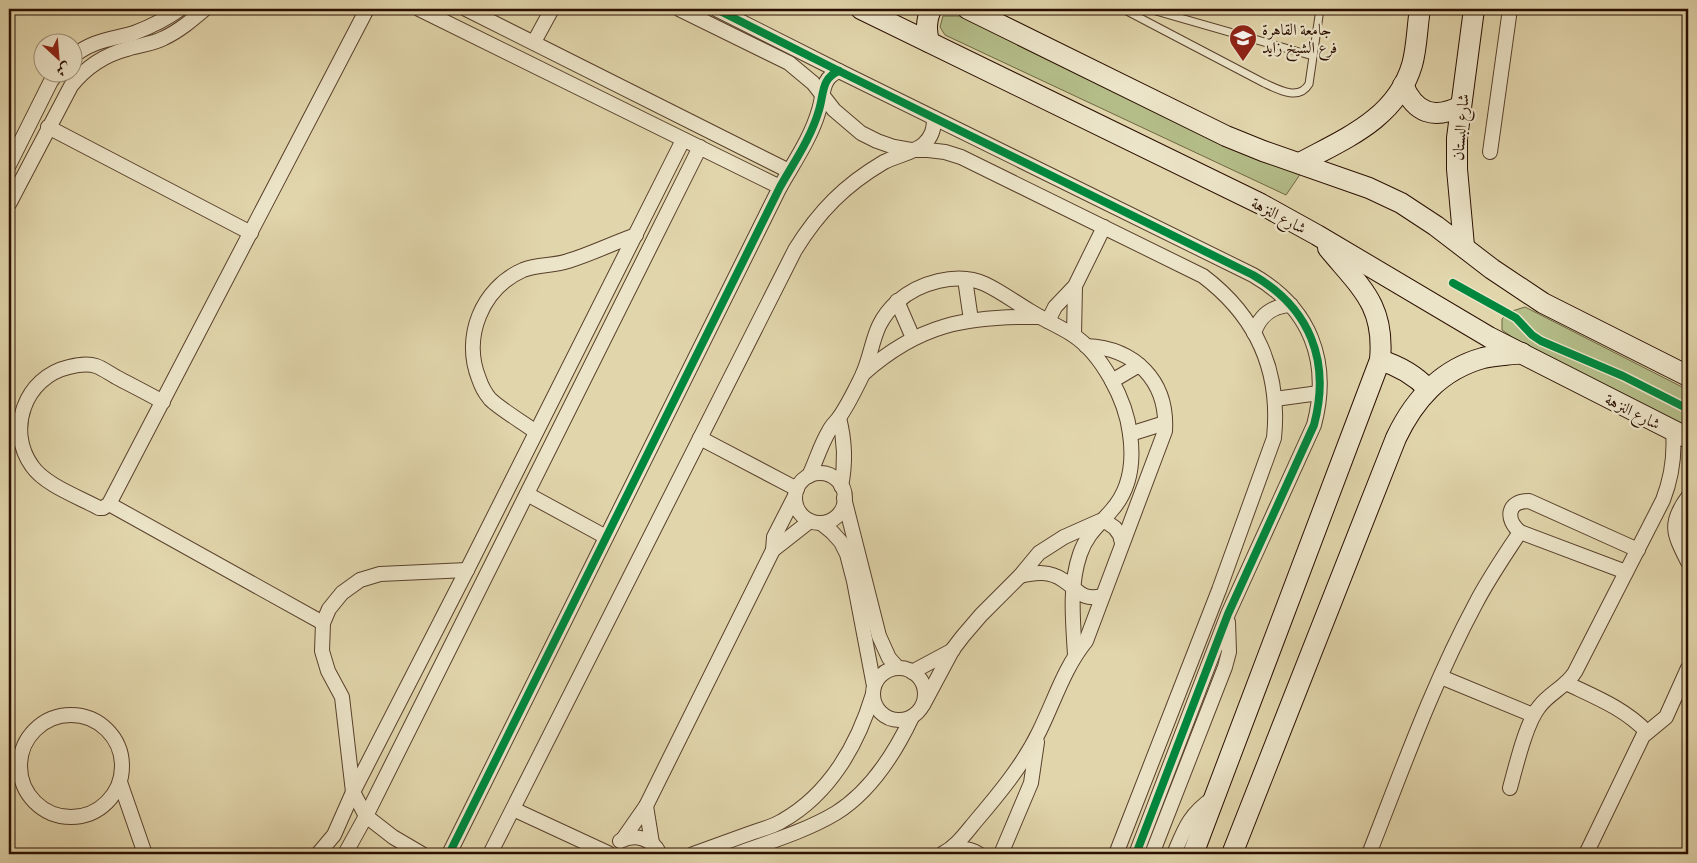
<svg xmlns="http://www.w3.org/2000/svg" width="1697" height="863" viewBox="0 0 1697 863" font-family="'Libre Bodoni',Amiri,serif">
<rect width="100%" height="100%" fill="#e1d5ab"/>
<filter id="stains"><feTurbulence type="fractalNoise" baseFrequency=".004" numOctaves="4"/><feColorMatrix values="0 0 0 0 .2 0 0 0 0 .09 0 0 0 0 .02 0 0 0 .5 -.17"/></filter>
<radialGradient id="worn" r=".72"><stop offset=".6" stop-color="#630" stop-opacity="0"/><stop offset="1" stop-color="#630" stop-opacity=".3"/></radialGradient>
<!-- green -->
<g fill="#b4bd88" stroke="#6f6644">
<path d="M943,16H961L1301,173L1286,195L945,35L940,27Z"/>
<path d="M1525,307L1688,390V428L1515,339L1502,330V319L1509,312Z"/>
</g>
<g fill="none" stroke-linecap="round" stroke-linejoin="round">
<!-- lane casing -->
<g stroke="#58402b" stroke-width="9">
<g id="lane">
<path d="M1123,9L1264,83C1279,90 1299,101 1309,84L1320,9"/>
<path d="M1149,9L1313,56"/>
</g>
</g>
<!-- street casing -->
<g stroke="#58402b" stroke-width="16">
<g id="street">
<path d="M419,9L780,187"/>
<path d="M466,9L789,171"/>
<path d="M679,9L789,63L813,83L834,110L861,133L877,141L894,147L911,150H928L945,152L961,157L1203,276C1256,316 1281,371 1274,438L1219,590L1116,854"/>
<path d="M716,9L839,71L1253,275C1310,308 1331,361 1314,425L1228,614L1136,854"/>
<path d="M534,42L552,9"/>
<path d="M72,57C93,40 110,40 134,33C150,27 166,19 180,9"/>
<path d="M48,127L251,233"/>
<path d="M1490,152L1510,9"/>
<path d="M9,165L51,81L58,72"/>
<path d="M9,204L71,86C86,67 104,55 127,49C140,45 153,44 164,38C179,31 192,20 205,9"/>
<path d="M965,279L971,320"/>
<path d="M897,301L913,338"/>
<path d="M1048,321L1055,307L1075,286L1104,227"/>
<path d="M1254,333C1260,315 1272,306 1291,305"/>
<path d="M1074,335L1075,286"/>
<path d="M863,374C919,324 966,316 1039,317"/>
<path d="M1112,381L1139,365"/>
<path d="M1275,399L1319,393"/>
<path d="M163,402C147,393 131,385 116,377C109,373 102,368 96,366C87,363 77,365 69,367C25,377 6,430 32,466C45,485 79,497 99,508H103L109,504C195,339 281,174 367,9"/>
<path d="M839,418C845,441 846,462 841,486"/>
<path d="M536,432C524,423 500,409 490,399C485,393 481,385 479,379C462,337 482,288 523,270C538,264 554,266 568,261C591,254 613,243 636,235"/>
<path d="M1130,434L1165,423"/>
<path d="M700,438L797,489"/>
<circle cx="820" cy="498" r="25"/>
<path d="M809,476C816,461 821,444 829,431C831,426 835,423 838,419C847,407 855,390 862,376C875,347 871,326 897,302C918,283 957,271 985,284C1000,291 1015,302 1030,311C1044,320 1059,326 1073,335C1102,354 1126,400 1130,434C1134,462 1130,490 1111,511C1098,526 1087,534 1080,554C1069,586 1073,621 1075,655"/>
<path d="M527,494L606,537"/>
<path d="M1688,497C1668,524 1674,534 1688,562"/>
<path d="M844,498L879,636L889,658L898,668"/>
<path d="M109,504L323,623"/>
<path d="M821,523L832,532L841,542L847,554L854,581L874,686"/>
<path d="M773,550L774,537L795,496"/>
<path d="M1626,572L1520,532C1505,519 1507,501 1529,501L1638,550"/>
<path d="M1020,576C1036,572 1050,571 1063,580C1079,590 1081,601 1102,596"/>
<circle cx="899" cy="694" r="26"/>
<path d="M912,672L953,650"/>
<path d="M1441,677L1533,715"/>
<path d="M1566,683C1595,697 1624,708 1647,732"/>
<path d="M923,705L953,649L963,636L981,615L1020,576L1039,553L1064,537L1100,521L1108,523L1115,528L1120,535L1122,543"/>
<circle cx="71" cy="766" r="51"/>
<path d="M120,782L145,854"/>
<path d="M1510,788C1516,766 1526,723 1539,707C1549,693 1566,687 1575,672L1663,500C1672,477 1675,456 1673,431"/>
<path d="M646,806L652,843"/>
<path d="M513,809L608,853"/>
<path d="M623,839L646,806L773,550L810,521"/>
<path d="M620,841C635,833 652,838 660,854"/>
<path d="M950,850C961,848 969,848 979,854"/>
<path d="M318,854L334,835L353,792L467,570L683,140"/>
<path d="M345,854L366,816L700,147"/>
<path d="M422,854L393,837L366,816L353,792L342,697L328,671L322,651L323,623L329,609L342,593L360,580L380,574L467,570"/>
<path d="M449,854L780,187C794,162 811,138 819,110C824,94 821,78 839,71"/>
<path d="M490,854L795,250C819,211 845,185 884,162C896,156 912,153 923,145C932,137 934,129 934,118"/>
<path d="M693,854C713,847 734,839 754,832C763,829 774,826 782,821C830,794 858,744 873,694"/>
<path d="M736,854C769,842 806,831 836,813C871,791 895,753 912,717"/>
<path d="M942,854C956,847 965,834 975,822C998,795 1023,765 1039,732C1054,702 1064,668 1086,641L1165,431C1168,381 1135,348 1086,346"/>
<path d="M1001,854L1031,783L1037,742"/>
<path d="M1152,854L1225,667L1229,652L1228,622"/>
<path d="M1174,854C1185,828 1189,815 1213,798"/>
<path d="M1369,854C1402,770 1433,683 1476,603C1489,578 1505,555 1520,532"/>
<path d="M1586,854L1643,736L1666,717L1688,668"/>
</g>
</g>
<!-- secondary casing -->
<g stroke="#2a0f00" stroke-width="22">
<g id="secondary">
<path d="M861,9L1261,204L1317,235L1489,337L1688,438"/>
<path d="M968,9L1226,136L1263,151L1369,188L1401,203L1436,226L1492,269L1543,303L1688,376"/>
<path d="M929,42C926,30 926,21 931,9"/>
<path d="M1403,85C1415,113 1434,120 1461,106"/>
<path d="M1300,163C1344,139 1396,119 1412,65C1417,48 1417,27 1420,9"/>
<path d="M1464,246L1457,169V138L1474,9"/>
<path d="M1380,360C1399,366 1414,374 1428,389"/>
<path d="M1193,854L1380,360C1385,305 1361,288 1328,248"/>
<path d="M1232,854L1396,438C1414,400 1440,370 1483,358C1495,355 1509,355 1522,353"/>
</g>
</g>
<!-- lane -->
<use href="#lane" stroke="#ece4c8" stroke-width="7"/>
<!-- street -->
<use href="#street" stroke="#ece4c8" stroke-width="14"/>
<!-- secondary -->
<use href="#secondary" stroke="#ece4c8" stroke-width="20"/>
<!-- cycleway casing -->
<g stroke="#ece4c8" stroke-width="11">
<g id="cycleway">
<path d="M716,9L839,71L1253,275C1310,308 1331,361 1314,425L1228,614L1136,854"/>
<path d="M1453,283L1516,318L1532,335L1541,341L1623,376L1688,409"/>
<path d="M449,854L780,187C794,162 811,138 819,110C824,94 821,78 839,71"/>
</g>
</g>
<!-- cycleway -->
<use href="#cycleway" stroke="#00873e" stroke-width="8"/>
</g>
<!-- icons -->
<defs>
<g id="university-pin" transform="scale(1.4375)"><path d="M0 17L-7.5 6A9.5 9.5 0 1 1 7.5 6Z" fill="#8f2418" stroke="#ece4c8"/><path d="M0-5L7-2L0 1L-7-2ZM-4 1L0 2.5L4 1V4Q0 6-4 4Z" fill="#fff"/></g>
</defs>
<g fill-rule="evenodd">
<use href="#university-pin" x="1243" y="38"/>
</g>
<g text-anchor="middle" stroke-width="4.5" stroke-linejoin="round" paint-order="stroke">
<!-- poi labels -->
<g font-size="16" fill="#2a0f00" stroke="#ece4c8" text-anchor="start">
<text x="1262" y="35">جامعة القاهرة<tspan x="1262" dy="18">فرع الشيخ زايد</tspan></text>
</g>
<!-- street labels -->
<g font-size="16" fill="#2a0f00" stroke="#ece4c8">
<text transform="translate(1460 127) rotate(-85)" y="6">شارع البستان</text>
<text transform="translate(1279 215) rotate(28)" y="6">شارع النزهة</text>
<text transform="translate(1633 411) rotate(27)" y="6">شارع النزهة</text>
</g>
</g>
<!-- margin -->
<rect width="1697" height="863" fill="none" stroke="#e1d5ab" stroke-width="30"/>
<rect x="10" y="10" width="1677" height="843" fill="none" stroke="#2a0f00" stroke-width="2.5"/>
<rect x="15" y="15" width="1667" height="833" fill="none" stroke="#2a0f00"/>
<!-- north arrow -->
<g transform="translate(58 58) rotate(154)"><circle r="24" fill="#ece4c8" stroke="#9e8f78"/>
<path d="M0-4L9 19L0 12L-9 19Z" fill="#8f2418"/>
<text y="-8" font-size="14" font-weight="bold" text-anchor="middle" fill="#2a0f00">ش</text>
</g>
<rect width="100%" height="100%" filter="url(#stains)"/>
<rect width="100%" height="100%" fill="url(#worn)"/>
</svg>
